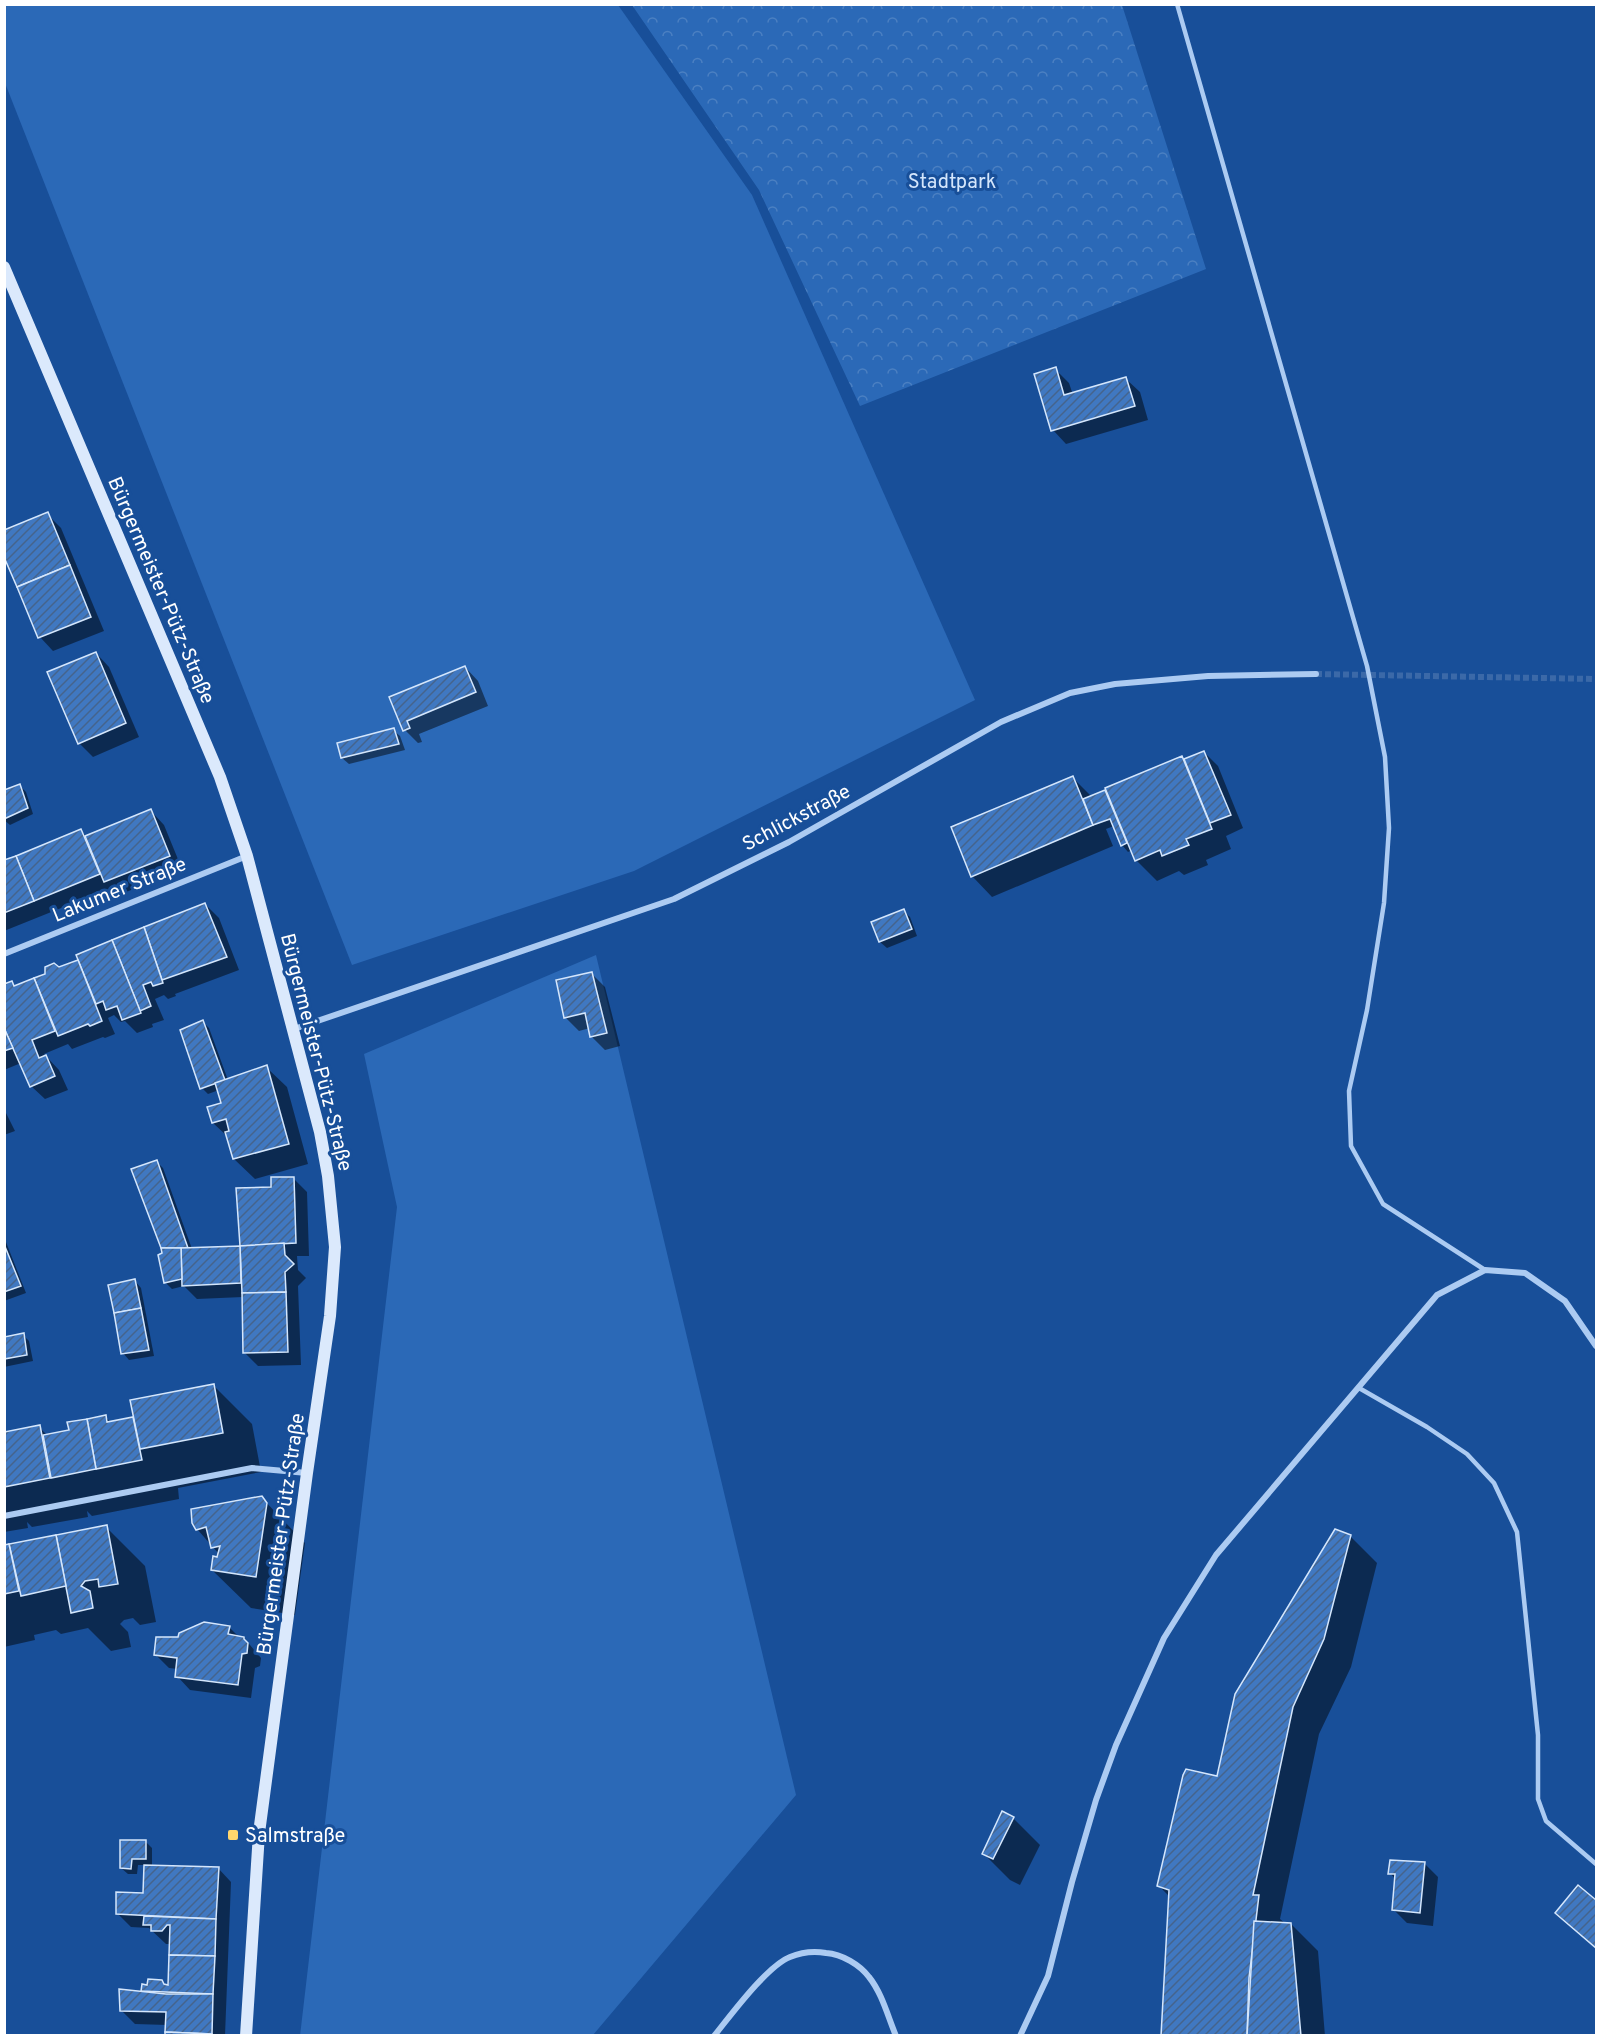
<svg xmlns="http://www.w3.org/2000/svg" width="1601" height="2040" viewBox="0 0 1601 2040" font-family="Overpass,sans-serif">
<defs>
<pattern id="forest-crowns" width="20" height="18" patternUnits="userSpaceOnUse" patternTransform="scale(1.5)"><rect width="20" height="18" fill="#2b69b7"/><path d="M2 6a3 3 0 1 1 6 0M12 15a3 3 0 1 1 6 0" fill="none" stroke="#4b80c2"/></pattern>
<pattern id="building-hatch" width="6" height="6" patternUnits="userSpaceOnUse" patternTransform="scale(1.5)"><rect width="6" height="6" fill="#4078c1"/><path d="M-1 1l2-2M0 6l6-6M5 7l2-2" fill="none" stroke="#45648c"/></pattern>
</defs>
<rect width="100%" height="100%" fill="#184f99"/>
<!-- forest -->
<path fill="url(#forest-crowns)" d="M632,5H1122L1206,269L860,406L759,190Z"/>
<!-- garden -->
<g fill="#2b69b7">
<path d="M5,5H618L752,195L975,700L634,871L352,965L5,83Z"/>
<path d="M596,955L796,1795L593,2035L300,2036L397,1207L364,1054Z"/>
</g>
<!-- shadow -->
<g fill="#0007">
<path d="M1055,369L1069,383L1073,395L1126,379L1140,392L1148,420L1066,444L1053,430Z"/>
<path d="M47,514L61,528L104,631L53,651L40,637Z"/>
<path d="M96,653L109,667L139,737L93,757L79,743Z"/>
<path d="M465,667L478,681L488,706L419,734L422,742L418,743L405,730L391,698Z"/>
<path d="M393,730L400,736L405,750L349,764L342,758Z"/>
<path d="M1204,752L1218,766L1243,828L1226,836L1231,849L1206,860L1208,865L1184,875L1179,871L1157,881L1136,860L1132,850L1128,852L1122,845L1114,826L1106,829L1113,846L992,897L972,876L1073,778L1092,797L1105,792L1110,797L1182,758L1184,761Z"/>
<path d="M20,786L26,792L33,814L10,825L4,820V792Z"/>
<path d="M151,811L164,825L182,869L119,895L111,888L4,931V862L81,831L87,837Z"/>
<path d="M205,904L219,918L239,970L175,994L176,996L168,999L164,995L155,999L164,1020L152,1024L153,1027L137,1033L125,1021L121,1022L114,1015L108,1018L115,1034L105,1038L103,1037L72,1049L68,1044L44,1054L59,1070L68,1090L45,1099L31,1086L21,1063L4,1070V985L11,982L16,987L35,980L79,960L78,956Z"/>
<path d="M903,911L910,917L917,936L887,948L880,942L873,923Z"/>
<path d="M592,974L605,987L620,1046L605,1050L592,1037L590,1028L579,1031L565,1017Z"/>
<path d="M203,1022L209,1028L228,1080L266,1067L287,1087L308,1164L255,1179L234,1159L228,1137L213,1123L209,1108L223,1104L219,1090L208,1094L202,1088Z"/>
<path d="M4,1109L15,1131L4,1135Z"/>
<path d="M157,1162L163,1168L192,1249L242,1247L272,1188L293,1178L307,1192L309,1256H297L298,1270L306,1278L298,1286L301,1365L258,1366L245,1353L243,1297L197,1299L184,1286L172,1289L165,1282Z"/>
<path d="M4,1237L26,1293L4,1301Z"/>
<path d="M135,1281L141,1288L154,1356L129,1360L123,1353Z"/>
<path d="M23,1335L29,1341L33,1361L4,1367V1338Z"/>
<path d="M213,1385L252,1424L261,1472L178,1488L179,1499L92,1516L87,1511L88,1517L32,1527L27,1522L28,1528L4,1532V1433L39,1427L48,1436L70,1431L105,1417L111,1422L135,1418Z"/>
<path d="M261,1497L305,1543L295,1615L251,1608L212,1570L219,1554L197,1529Z"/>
<path d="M106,1527L145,1566L156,1622L140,1625L133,1618L124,1620L120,1624L128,1632L131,1647L111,1651L88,1628L61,1634L56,1630L34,1635L35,1640L4,1647V1546Z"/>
<path d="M1350,1536L1377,1563L1351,1667L1319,1734L1280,1919L1286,1924H1291L1318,1951L1325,2036H1163L1170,1897L1159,1886Z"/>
<path d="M229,1627L239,1637L244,1638L261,1658L260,1666L255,1668L251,1698L190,1690L177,1676L178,1669L169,1668L155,1654L180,1639Z"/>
<path d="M1013,1818L1040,1845L1020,1885L1010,1880L983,1853Z"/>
<path d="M146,1842L152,1848V1867L218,1868L231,1882L225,2036H166L167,2025L135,2024L121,2010L142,1993L143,1986H169L171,1944H166L149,1928L131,1927L117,1913L145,1894L146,1865H138L137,1874H128L121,1868Z"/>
<path d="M1425,1864L1438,1877L1433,1926L1407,1923L1394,1910L1396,1880L1390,1873Z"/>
<path d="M1578,1887L1596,1902V1948L1571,1926Z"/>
</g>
<!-- building -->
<g fill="url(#building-hatch)" stroke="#d4e6fc" stroke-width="1.5">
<path d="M1056,367L1064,395L1126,377L1135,406L1051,431L1034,374Z"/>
<path d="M48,512L70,565L17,587L4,557V530Z"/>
<path d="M70,565L91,617L38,638L17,587Z"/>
<path d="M96,652L126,723L78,744L47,672Z"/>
<path d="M465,666L476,692L407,721L410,728L403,731L389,697Z"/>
<path d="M394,728L399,744L341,758L337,743Z"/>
<path d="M1204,751L1231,815L1210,823L1184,759Z"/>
<path d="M1182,756L1212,829L1186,839L1189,845L1162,856L1160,850L1135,861L1105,788Z"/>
<path d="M1073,776L1093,825L971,877L951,827Z"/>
<path d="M20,784L28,808L4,819V790Z"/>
<path d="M1105,790L1127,843L1121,846L1110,819L1093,825L1083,799Z"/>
<path d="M151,809L170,856L104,882L85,836Z"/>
<path d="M81,829L100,874L34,901L16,856Z"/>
<path d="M16,856L34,901L4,913V860Z"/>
<path d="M205,903L227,957L162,980L144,927Z"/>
<path d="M904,909L912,929L879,942L871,922Z"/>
<path d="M144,927L163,983L153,986L151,982L143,985L151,1006L140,1011L112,940Z"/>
<path d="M112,940L141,1013L122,1020L117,1006L106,1010L103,1001L96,1004L76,955Z"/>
<path d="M78,960L102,1021L90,1026L88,1024L58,1036L34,978L45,974V967L54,963L59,967Z"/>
<path d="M592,972L607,1033L590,1037L585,1013L564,1018L556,980Z"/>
<path d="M34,978L55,1031L32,1040L39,1058L46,1055L55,1076L30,1087L4,1028V984L12,981L14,986Z"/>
<path d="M203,1020L225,1080L200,1089L180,1030Z"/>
<path d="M4,1028L13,1048L4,1051Z"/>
<path d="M267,1065L289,1144L233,1159L225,1132L229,1131L226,1119L212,1123L207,1107L221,1103L215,1083Z"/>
<path d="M157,1160L188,1248H161L131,1169Z"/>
<path d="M271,1177H294L296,1243L240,1246L236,1188L271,1187Z"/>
<path d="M284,1243L285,1255L294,1264L285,1272L286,1292L242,1293L240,1246Z"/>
<path d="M4,1244L21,1286L4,1292Z"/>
<path d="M240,1246L241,1283L182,1286L181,1248Z"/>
<path d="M161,1248H181L182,1279L164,1283L158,1255L162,1253Z"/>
<path d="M135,1279L141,1308L114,1313L108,1285Z"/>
<path d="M286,1292L288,1352L243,1353L242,1293Z"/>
<path d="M141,1308L149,1350L121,1354L114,1313Z"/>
<path d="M24,1333L27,1355L4,1359V1337Z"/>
<path d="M214,1384L223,1433L140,1449L130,1400Z"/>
<path d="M106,1415L107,1422L133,1417L142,1460L96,1469L87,1419Z"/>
<path d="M87,1419L96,1469L51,1478L43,1435L69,1430L67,1422Z"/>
<path d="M40,1425L50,1478L4,1487V1432Z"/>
<path d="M262,1496L267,1503L256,1577L211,1570L213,1556L217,1557L220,1546L211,1548L206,1527L196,1530L192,1523L191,1509Z"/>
<path d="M107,1525L118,1584L99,1587L98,1579L85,1581L81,1586L90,1591L93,1608L71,1613L56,1535Z"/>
<path d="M1335,1529L1351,1535L1324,1639L1293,1707L1253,1895H1259L1249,1978L1247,2036H1161L1169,1890L1157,1886L1183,1775L1186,1769L1217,1776L1235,1694Z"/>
<path d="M56,1535L66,1586L21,1596L9,1544Z"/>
<path d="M9,1544L19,1591L4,1594V1545Z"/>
<path d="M204,1622L230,1626L228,1634L244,1637V1639L248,1643L247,1653L242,1654L238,1685L175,1677L177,1658L154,1655L156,1637H178L179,1633Z"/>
<path d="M1002,1811L1014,1817L993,1859L982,1854Z"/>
<path d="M120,1840H146V1859H132L131,1869L120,1868Z"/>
<path d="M1390,1860L1425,1862L1420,1913L1392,1910L1395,1874H1388Z"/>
<path d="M144,1865L219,1867L216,1919L116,1914V1892L143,1893Z"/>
<path d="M1578,1885L1596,1900V1948L1555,1913Z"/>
<path d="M144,1916L216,1919L215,1956L169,1955L170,1925H167L162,1931H151V1925H143Z"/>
<path d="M1254,1921L1291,1923L1301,2036H1247Z"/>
<path d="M169,1955L215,1956L213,1994L141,1991L142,1984L147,1985L148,1979L162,1980L164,1984L168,1985Z"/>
<path d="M119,1989L166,1994H213L212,2034L165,2032L166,2012L120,2011Z"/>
<path d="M165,2032L212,2034V2036H165Z"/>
</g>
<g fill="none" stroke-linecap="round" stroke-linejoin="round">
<!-- street-tunnel -->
<path stroke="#3b69a8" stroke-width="6" stroke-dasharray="6 3" stroke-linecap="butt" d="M1316,674L1596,679"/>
<!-- lane -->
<g stroke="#accbf2" stroke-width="4.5">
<path d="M1177,4L1367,666L1385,757L1389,828L1384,903L1367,1010L1349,1091L1351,1146L1383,1204L1485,1270"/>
<path d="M1359,1388L1427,1427L1467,1454L1494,1483L1517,1532L1538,1735V1799L1546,1821L1596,1864"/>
</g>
<!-- street -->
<g stroke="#accbf2" stroke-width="6">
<path d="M4,954L247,856"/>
<path d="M294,1029L674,899L789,842L1001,722L1070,693L1115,684L1208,676L1316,674"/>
<path d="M4,1516L252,1468L307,1473"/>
<path d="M714,2036C731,2015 767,1966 790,1957C802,1952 814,1951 826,1953C842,1954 860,1965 869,1977C882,1993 888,2017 896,2036"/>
<path d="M1020,2036L1048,1976L1072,1882L1096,1800L1116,1745L1164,1638L1216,1555L1437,1295L1485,1270L1525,1273L1565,1301L1596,1346"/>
</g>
<!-- secondary -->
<path stroke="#dbe9fc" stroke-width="12" d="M4,267L220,777L247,856L320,1132L328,1176L335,1247L330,1316L307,1473L259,1833L246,2036"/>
</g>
<!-- markers -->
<rect fill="#ffd66d" stroke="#184f99" stroke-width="2" x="227" y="1829" width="12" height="12" rx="3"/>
<g text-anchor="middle" stroke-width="6" stroke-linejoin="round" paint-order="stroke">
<!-- park labels -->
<g font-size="20" fill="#d4e6fc" stroke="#184f99">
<text x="952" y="188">Stadtpark</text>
</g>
<!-- street labels -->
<g font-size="20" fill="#fff" stroke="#184f99">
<text transform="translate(162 590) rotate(67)" y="7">Bürgermeister-Pütz-Straße</text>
<text transform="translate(796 817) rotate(-28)" y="7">Schlickstraße</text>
<text transform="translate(119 889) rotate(-22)" y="7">Lakumer Straße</text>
<text transform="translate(317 1052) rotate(76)" y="7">Bürgermeister-Pütz-Straße</text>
<text transform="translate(280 1534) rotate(-82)" y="7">Bürgermeister-Pütz-Straße</text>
</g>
<!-- poi labels -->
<g font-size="20" fill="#fff" stroke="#184f99" text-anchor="start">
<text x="245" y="1842">Salmstraße</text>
</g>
</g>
<!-- border -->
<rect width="1601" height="2040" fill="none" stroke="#ffffff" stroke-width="12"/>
</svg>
